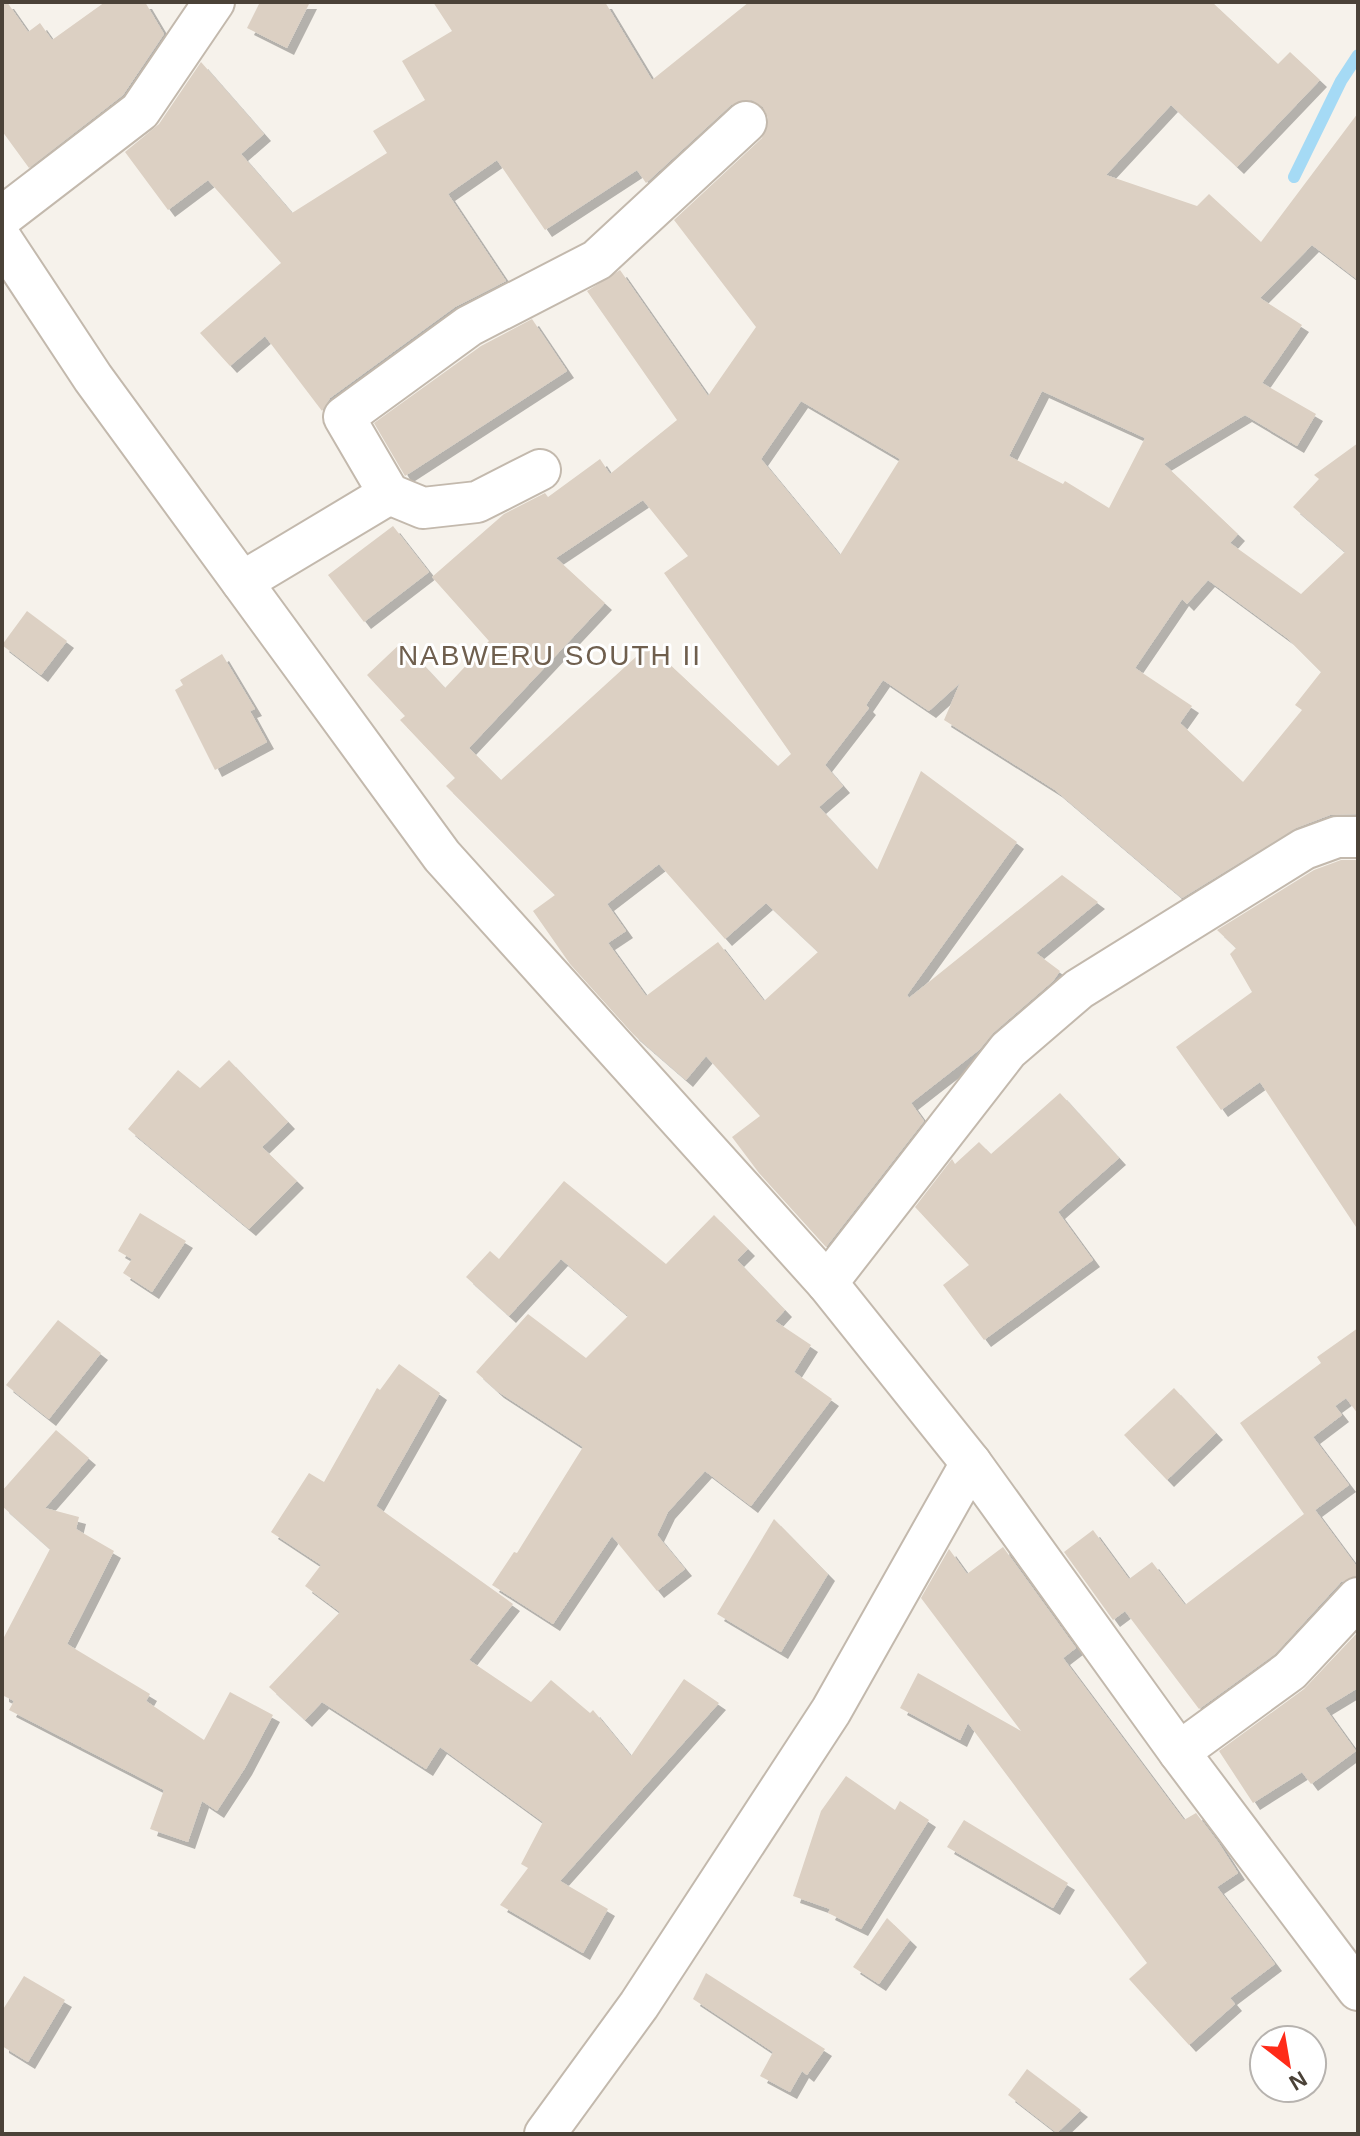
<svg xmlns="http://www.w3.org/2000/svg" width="1360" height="2136" viewBox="0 0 1360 2136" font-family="Arial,sans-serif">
<defs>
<filter id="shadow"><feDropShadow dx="7" dy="7" stdDeviation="0" flood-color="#0004"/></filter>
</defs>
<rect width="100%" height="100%" fill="#f6f2eb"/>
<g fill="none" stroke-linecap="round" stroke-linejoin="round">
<!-- stream -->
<path stroke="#a5daf5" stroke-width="12" d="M1294,177L1341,81L1358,55"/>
</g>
<!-- building -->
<g fill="#dcd0c3" fill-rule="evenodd" filter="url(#shadow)">
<path d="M2,2H7L28,32L40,23L52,40L105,2H145L164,34L123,95L29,168L2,131Z"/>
<path d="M260,2H310L287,48L247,28Z"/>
<path d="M433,2H605L652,80L749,2H1212L1278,64L1290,52L1320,80L1237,167L1171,105L1106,175L1197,206L1209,194L1261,242L1358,113V280L1312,245L1260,298L1302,325L1262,383L1316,414L1297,446L1245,415L1164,464L1238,534L1230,543L1301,594L1345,552L1293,507L1319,479L1314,475L1358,443V814L1330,815L1296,828L1182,898L1055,790L944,720L960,683L929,711L883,680L866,705L869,708L825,765L843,786L819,807L877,870L921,771L1017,842L907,995L909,998L1062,875L1098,902L1036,953L1060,971L1053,981L993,1033L979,1050L911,1103L924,1121L826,1247L759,1173L732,1137L760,1116L706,1056L686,1080L633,1034L570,964L533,911L555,895L446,786L455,778L400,720L405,716L367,675L402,642L445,688L489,641L432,577L504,514L545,493L548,497L600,459L610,474L677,420L587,291L620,270L708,396L756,327L674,220L762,138L768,118L763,107L752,100L731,105L646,183L637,170L545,230L497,160L448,194L506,281L455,307L330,398L322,411L265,336L230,366L200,333L281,263L208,180L168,210L125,152L159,124L201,62L264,134L241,154L292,213L387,153L373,131L425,100L402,61L452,31ZM1042,391L1145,438L1109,508L1065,481L1063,484L1009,456ZM801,401L900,459L840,555L761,459ZM643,500L688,556L664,573L791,754L778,766L649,645L501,780L469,748L605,603L556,558ZM1208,580L1287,638L1321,672L1295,705L1302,710L1243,782L1180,723L1192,706L1135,668L1182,599L1187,604ZM659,864L725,939L766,903L818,952L764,1001L718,942L646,996L608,943L626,931L607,904Z"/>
<path d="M532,319L567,371L405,476L374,423L481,346Z"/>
<path d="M393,526L429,572L364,622L328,575Z"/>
<path d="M27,611L67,641L41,675L2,645Z"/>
<path d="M222,654L255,709L250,711L267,742L215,770L175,690L183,685L180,680Z"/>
<path d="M1341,860H1358V1230L1260,1082L1221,1110L1176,1047L1252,992L1230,954L1236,948L1217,930L1314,870Z"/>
<path d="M229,1060L288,1122L262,1147L297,1181L249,1229L128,1129L178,1070L200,1088Z"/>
<path d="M1060,1093L1119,1158L1058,1212L1093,1260L984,1340L943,1285L969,1265L915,1207L952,1159L955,1164L979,1142L991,1154Z"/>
<path d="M564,1181L666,1264L714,1215L748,1249L737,1260L785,1310L775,1321L811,1345L794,1372L832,1399L751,1506L705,1471L668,1512L657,1535L685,1569L657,1591L612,1536L553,1624L492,1585L514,1552L517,1553L583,1447L497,1391L476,1372L528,1314L586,1358L628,1316L561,1259L509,1316L466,1277L490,1251L499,1259Z"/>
<path d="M140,1213L186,1241L152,1292L123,1273L132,1259L118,1251Z"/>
<path d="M58,1320L101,1353L49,1419L6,1385Z"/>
<path d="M1358,1328V1414L1346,1398L1335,1406L1342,1415L1313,1437L1349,1485L1315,1510L1358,1568V1576L1341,1582L1275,1654L1199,1709L1125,1611L1113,1620L1064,1552L1093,1530L1129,1579L1152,1562L1185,1605L1304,1514L1240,1423L1321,1363L1317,1357Z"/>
<path d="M399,1364L440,1393L376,1506L513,1604L469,1660L531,1702L551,1680L590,1713L593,1710L631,1756L684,1679L719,1703L560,1881L608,1909L583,1953L500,1905L528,1868L521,1864L543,1822L440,1747L426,1769L322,1702L305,1720L269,1687L340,1612L305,1586L321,1565L271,1532L309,1473L324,1482L377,1388L380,1390Z"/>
<path d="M1174,1388L1216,1433L1167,1480L1124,1435Z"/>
<path d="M56,1430L89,1458L45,1508L79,1517L76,1529L114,1551L67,1644L150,1694L146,1701L204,1740L230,1692L273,1715L245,1768L217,1811L202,1801L188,1842L150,1829L164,1790L9,1710L14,1701L2,1695V1641L50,1549L2,1506V1491Z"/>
<path d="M774,1519L828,1574L781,1652L717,1614Z"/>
<path d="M1003,1547L1076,1648L1063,1658L1184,1820L1196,1813L1218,1842L1238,1873L1217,1887L1275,1964L1230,1998L1235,2004L1189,2045L1129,1979L1147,1963L968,1723L960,1740L900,1708L918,1673L1021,1731L921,1598L949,1549L967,1574Z"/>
<path d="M1358,1632V1688L1325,1708L1356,1751L1311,1784L1302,1772L1253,1803L1219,1751L1304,1689Z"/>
<path d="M846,1776L895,1810L900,1801L929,1820L861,1929L828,1913L830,1909L793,1896L821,1811Z"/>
<path d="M964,1820L1068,1883L1053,1908L947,1847Z"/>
<path d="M887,1918L910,1940L879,1984L853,1967Z"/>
<path d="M706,1973L825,2049L807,2075L802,2071L790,2092L760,2076L773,2052L693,1999Z"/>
<path d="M24,1976L65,2000L28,2062L2,2046V2011Z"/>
<path d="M1027,2069L1081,2110L1057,2133L1008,2095Z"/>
</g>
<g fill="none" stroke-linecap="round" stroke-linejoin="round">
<!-- minor casing -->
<g stroke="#c3b9ad" stroke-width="44">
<g id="minor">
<path d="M2,217L140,111L214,2"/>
<path d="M2,240L93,378L442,856L827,1283L971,1463L1179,1752L1358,1990"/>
<path d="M389,494L423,508L477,502L540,470"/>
<path d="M242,582L389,494L344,417L469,326L597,260L746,122"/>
<path d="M827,1283L1008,1050L1079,989L1304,849L1337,837H1358"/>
<path d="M1179,1752L1290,1671L1358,1598"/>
<path d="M545,2134L639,2005L831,1711L971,1463"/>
</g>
</g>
<!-- minor -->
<use href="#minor" stroke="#fff" stroke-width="40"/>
</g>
<g text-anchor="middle" stroke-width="6" stroke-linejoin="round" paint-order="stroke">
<!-- quarter labels -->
<g font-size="28" letter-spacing="2" fill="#6f5f4e" stroke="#fff">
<text x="550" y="665">NABWERU SOUTH II</text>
</g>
</g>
<!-- border -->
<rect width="1360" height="2136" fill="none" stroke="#4b4238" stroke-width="8"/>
<!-- north arrow -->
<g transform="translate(1288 2064) rotate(149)"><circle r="38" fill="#ffffff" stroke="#b7b3af" stroke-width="2"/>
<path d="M0-6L14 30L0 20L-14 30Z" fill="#ff2b19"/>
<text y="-12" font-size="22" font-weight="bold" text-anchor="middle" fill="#4b4238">N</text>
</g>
</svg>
